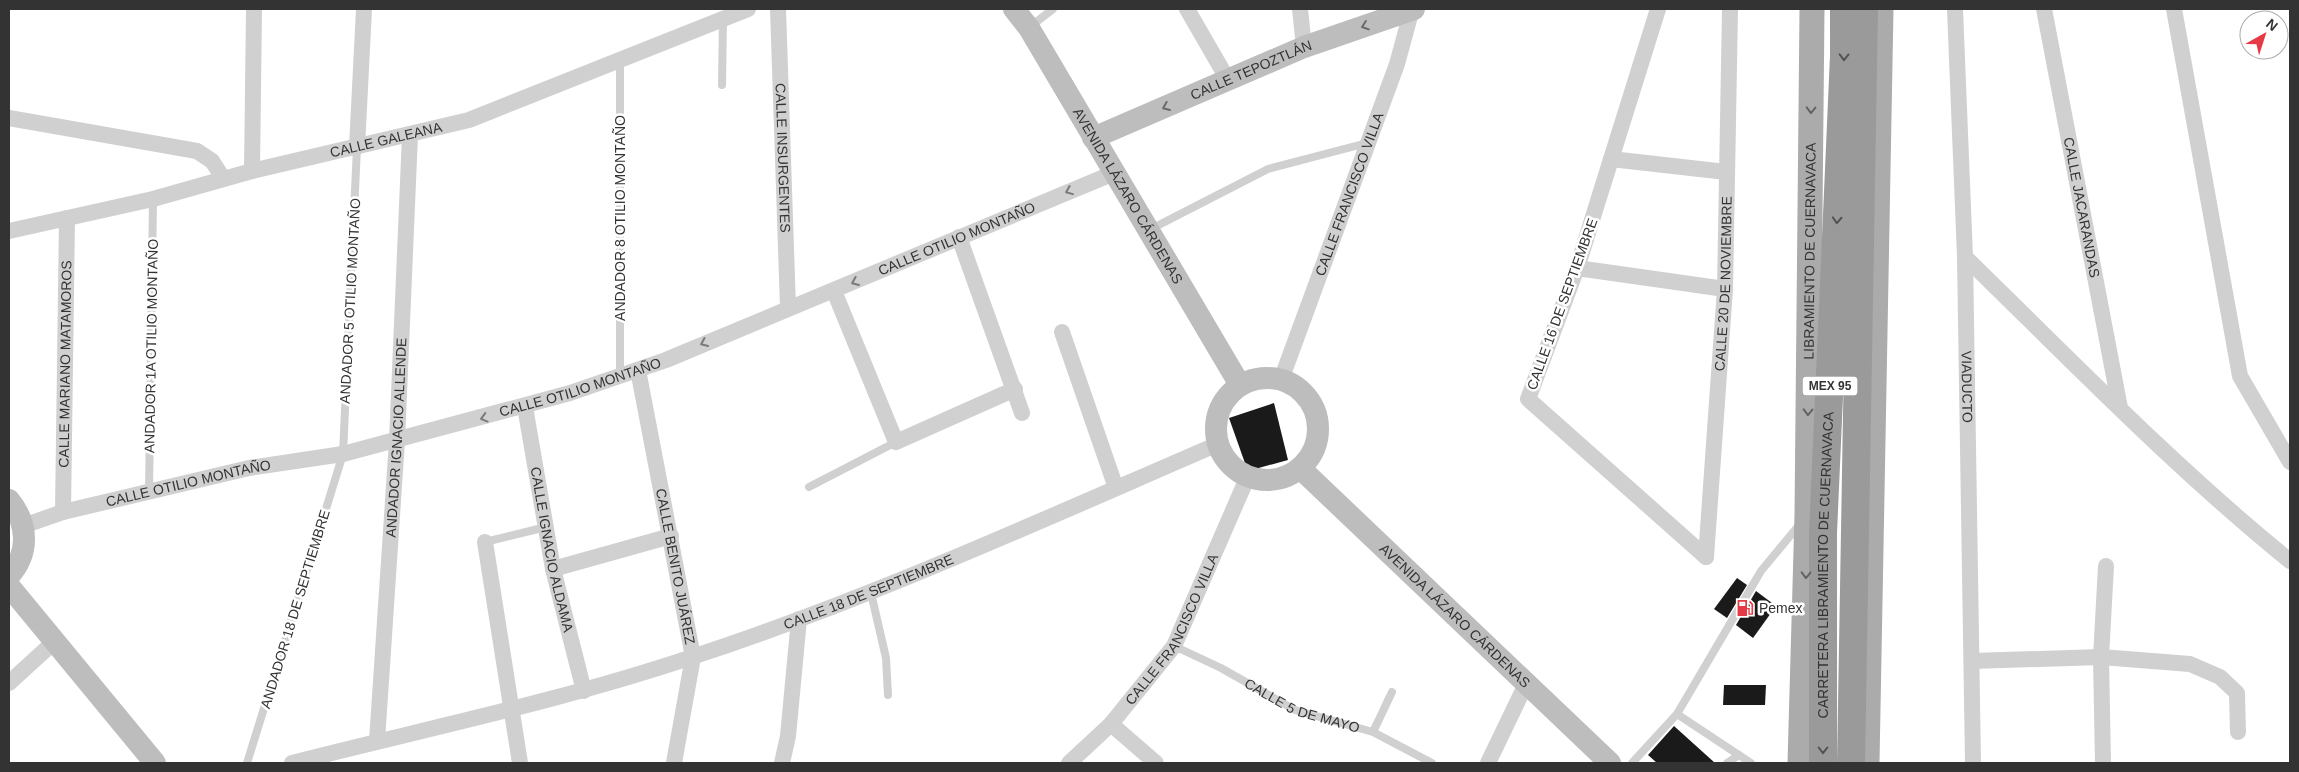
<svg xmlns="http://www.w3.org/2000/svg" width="2299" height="772" viewBox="0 0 2299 772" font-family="Arial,sans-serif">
<rect width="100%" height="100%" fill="#fff"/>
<!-- building -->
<g fill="#1a1a1a">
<path d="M1274,403L1288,460L1255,469L1246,466L1229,418Z"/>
<path d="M1737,578L1747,585L1727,618L1714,609Z"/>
<path d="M1756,591L1776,606L1753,638L1736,625Z"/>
<path d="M1724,685H1766L1765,705H1723Z"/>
<path d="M1674,726L1715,763H1657L1648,755Z"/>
</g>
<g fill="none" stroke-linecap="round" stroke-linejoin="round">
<!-- lane -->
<g stroke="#d0d0d0" stroke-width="8">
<path d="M1031,26L1053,9"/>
<path d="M722,85L723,19"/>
<path d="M1149,230L1268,169L1367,143"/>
<path d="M620,375V60"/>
<path d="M809,487L896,442"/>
<path d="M149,492L153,199"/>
<path d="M485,542L546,527"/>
<path d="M871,593L886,658L888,695"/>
<path id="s1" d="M1174,646L1221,668L1295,710L1373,732L1432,763"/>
<path d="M1677,714L1751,763"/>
<path d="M1373,732L1392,692"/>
<path d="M247,763L343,454L357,147"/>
<path d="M1632,763L1677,714L1761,571L1800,524"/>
<path d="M1727,763L1739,755"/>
</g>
<!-- street -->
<g stroke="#d0d0d0" stroke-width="16">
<path id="s2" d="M778,9L788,308"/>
<path d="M1187,9L1228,80"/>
<path d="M1300,9L1304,47"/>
<path d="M1658,9L1577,268L1528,399L1706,557"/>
<path id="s3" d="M1955,9L1965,257L1973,763"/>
<path id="s4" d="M2044,9L2120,408"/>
<path d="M2174,9L2240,376L2290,462"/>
<path d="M9,118L197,151L212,161L223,178"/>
<path d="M357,147L364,9"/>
<path d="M1611,159L1726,172"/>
<path d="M252,171L254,9"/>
<path id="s5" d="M9,231L153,199L252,171L469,120L748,9"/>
<path d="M959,237L1022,413"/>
<path d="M1965,257C2071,360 2175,468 2290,561"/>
<path d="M1577,268L1725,289"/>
<path d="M834,291L896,442L1015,389"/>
<path d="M1062,332L1116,488"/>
<path id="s6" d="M638,370L693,657L674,763"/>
<path id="s7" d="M1281,380L1397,64L1412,9"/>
<path id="s8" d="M525,407L553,569L584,691"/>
<path id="s9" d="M63,512L67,218"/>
<path id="s10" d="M23,526L63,512L249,468L343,454L570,393L666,360L1114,173"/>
<path d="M485,542L520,763"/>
<path id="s11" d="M1706,557L1725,289L1730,9"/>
<path d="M553,569L671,536"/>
<path d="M1972,661L2101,657L2190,664L2220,677L2237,693L2238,732"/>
<path d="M9,683L55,641"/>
<path d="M1111,724L1156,763"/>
<path id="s12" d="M377,741L397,441L410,135"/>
<path id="s13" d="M292,763C425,729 561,701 692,657C872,598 1044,519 1218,444"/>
<path d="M782,763L788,736L799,619"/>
<path id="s14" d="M1069,763L1111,724L1174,646L1248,476"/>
<path d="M1488,763L1526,684"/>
<path d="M2103,763L2101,657L2106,566"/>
</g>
<!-- secondary -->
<g stroke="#bdbdbd" stroke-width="22">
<path id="s15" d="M1014,9L1029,28L1240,385"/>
<path id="s16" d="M1093,138L1304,47L1414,9"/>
<circle cx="1267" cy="429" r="51"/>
<path id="s17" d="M1300,468L1610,763"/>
<path d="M9,500C28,523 30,553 9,576"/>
<path d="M9,586L155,763"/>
</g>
<!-- primary -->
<g stroke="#ababab" stroke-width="25">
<path id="s18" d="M1800,763L1807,515L1812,9"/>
<path d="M1867,763L1881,9"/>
</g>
<!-- highway -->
<g stroke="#9a9a9a" stroke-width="28">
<path id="s19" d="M1823,763V533L1844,56V9"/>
<path d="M1851,763L1864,9"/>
</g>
</g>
<!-- one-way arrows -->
<defs><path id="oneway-chevron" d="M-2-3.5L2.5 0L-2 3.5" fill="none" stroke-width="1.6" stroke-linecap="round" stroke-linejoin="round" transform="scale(1.25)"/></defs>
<g stroke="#6a6a6a">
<use href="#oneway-chevron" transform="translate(1365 26) rotate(161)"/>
<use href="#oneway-chevron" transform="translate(1166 107) rotate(157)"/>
</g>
<g stroke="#525252">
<use href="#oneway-chevron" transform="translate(1844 57) rotate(91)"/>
<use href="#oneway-chevron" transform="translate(1837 220) rotate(93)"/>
<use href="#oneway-chevron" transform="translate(1823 750) rotate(90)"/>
</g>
<g stroke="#636363">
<use href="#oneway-chevron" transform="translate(1811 110) rotate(91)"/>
<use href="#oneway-chevron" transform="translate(1808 412) rotate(91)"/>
<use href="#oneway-chevron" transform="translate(1806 575) rotate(91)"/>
</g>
<g stroke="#7a7a7a">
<use href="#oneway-chevron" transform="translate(1069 191) rotate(158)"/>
<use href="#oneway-chevron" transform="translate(855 282) rotate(157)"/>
<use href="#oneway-chevron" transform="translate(704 343) rotate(156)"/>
<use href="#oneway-chevron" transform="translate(484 418) rotate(165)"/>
</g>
<!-- icons -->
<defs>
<g id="fuel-bare" transform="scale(1.35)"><path d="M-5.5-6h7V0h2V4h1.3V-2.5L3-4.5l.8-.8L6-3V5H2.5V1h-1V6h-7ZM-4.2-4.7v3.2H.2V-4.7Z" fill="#e63946" stroke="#fff" stroke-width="2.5" paint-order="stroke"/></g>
</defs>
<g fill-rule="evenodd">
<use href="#fuel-bare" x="1745" y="608"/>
</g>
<g text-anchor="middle" stroke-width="5" stroke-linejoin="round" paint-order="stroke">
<!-- shield labels -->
<rect fill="#fff" stroke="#707070" stroke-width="1" x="1802.5" y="376.5" width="55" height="19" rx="4"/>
<g font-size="12" font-weight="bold" fill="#333">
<text x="1830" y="390">MEX 95</text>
</g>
<!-- street labels -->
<g font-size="14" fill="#333" stroke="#fff">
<text dy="5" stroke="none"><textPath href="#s16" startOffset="172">CALLE TEPOZTLÁN</textPath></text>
<text dy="5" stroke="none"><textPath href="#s5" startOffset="388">CALLE GALEANA</textPath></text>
<text dy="5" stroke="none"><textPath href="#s2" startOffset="149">CALLE INSURGENTES</textPath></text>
<text dy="5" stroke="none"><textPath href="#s7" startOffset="198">CALLE FRANCISCO VILLA</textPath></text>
<text dy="5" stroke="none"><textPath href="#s15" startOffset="219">AVENIDA LÁZARO CÁRDENAS</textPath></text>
<text dy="5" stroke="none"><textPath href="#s4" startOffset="202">CALLE JACARANDAS</textPath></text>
<text transform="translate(620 218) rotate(-90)" y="5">ANDADOR 8 OTILIO MONTAÑO</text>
<text dy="5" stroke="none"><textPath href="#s10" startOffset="980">CALLE OTILIO MONTAÑO</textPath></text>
<text dy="5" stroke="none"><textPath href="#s18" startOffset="512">LIBRAMIENTO DE CUERNAVACA</textPath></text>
<text dy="5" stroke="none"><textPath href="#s11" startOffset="274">CALLE 20 DE NOVIEMBRE</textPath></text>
<text transform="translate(350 301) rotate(-87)" y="5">ANDADOR 5 OTILIO MONTAÑO</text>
<text transform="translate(1562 304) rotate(-70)" y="5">CALLE 16 DE SEPTIEMBRE</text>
<text transform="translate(151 346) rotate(-89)" y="5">ANDADOR 1A OTILIO MONTAÑO</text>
<text dy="5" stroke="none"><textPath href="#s9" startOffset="148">CALLE MARIANO MATAMOROS</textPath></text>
<text dy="5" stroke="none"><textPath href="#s3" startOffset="378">VIADUCTO</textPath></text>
<text dy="5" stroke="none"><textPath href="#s10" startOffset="575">CALLE OTILIO MONTAÑO</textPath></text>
<text dy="5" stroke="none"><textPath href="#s12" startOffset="304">ANDADOR IGNACIO ALLENDE</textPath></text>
<text dy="5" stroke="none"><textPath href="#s10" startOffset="171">CALLE OTILIO MONTAÑO</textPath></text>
<text dy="5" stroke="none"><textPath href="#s8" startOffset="145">CALLE IGNACIO ALDAMA</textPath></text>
<text dy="5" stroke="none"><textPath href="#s6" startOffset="200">CALLE BENITO JUÁREZ</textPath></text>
<text dy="5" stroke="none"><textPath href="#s19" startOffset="198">CARRETERA LIBRAMIENTO DE CUERNAVACA</textPath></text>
<text dy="5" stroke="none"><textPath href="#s13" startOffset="602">CALLE 18 DE SEPTIEMBRE</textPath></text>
<text transform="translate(295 609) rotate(-73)" y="5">ANDADOR 18 DE SEPTIEMBRE</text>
<text dy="5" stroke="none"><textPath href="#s17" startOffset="214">AVENIDA LÁZARO CÁRDENAS</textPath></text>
<text dy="5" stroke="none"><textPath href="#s14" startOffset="171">CALLE FRANCISCO VILLA</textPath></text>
<text dy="5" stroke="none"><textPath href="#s1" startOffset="142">CALLE 5 DE MAYO</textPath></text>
</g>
<!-- poi labels -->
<g font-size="14" fill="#333" stroke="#fff" text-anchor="start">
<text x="1759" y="613">Pemex</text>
</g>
</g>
<!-- border -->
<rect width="2299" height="772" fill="none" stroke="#333333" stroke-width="20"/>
<!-- north arrow -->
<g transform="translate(2264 35) rotate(39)"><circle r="24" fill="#ffffff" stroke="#adadad"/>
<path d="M0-4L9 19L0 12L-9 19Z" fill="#e63946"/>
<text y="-8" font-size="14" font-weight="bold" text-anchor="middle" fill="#333333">N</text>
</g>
</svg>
